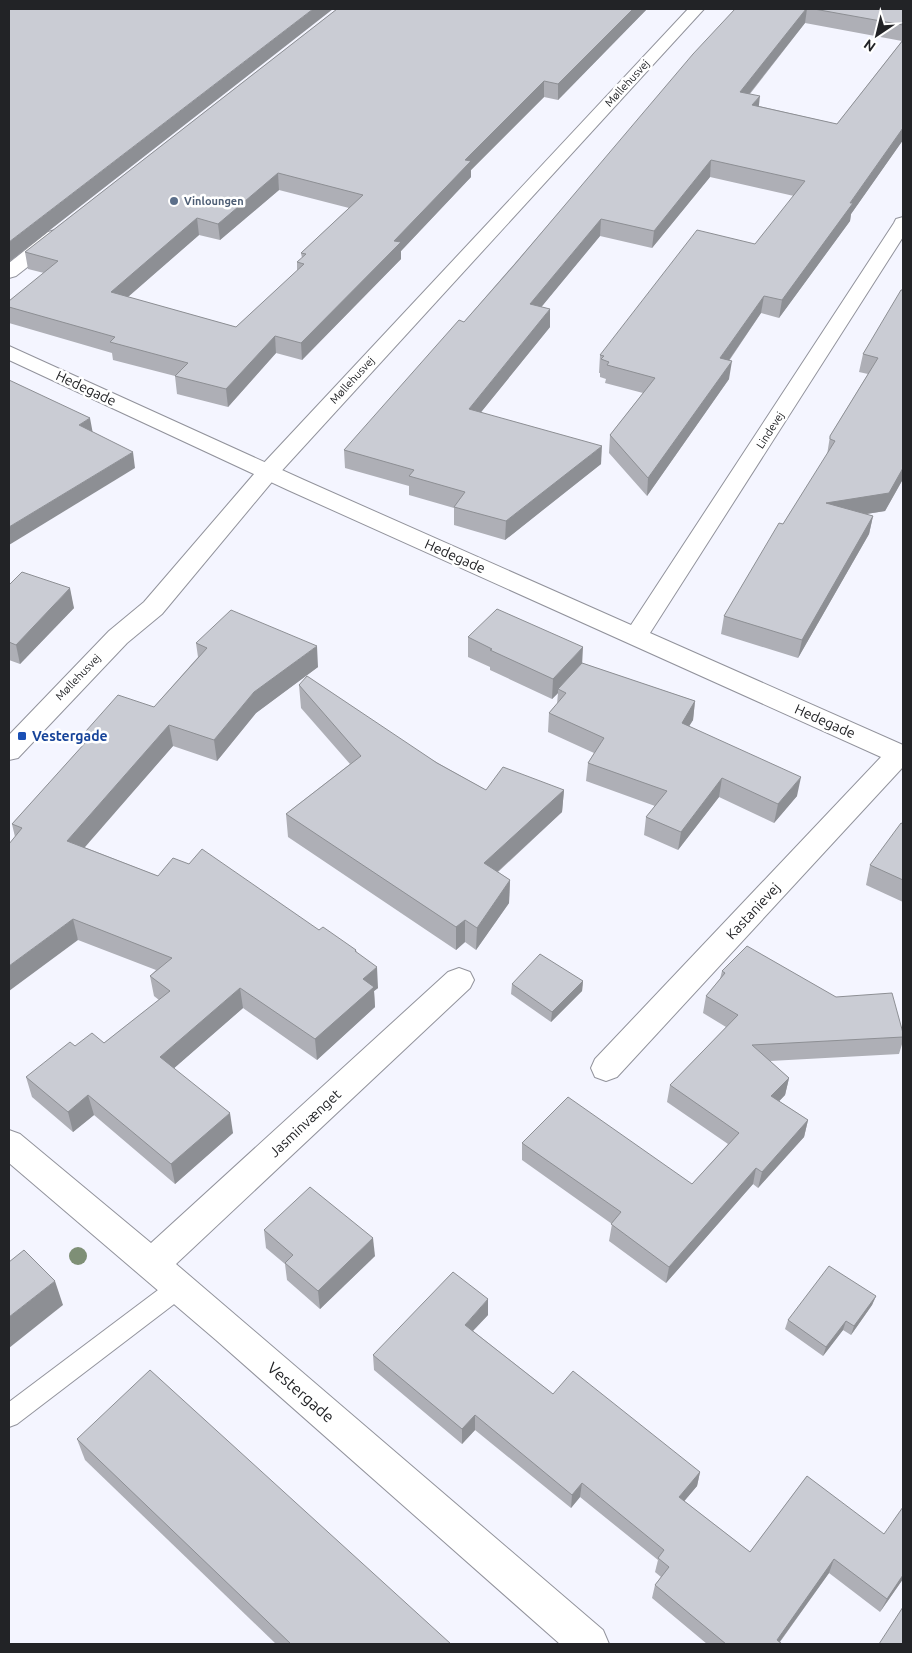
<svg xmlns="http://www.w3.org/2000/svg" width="912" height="1653" viewBox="0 0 912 1653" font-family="Ubuntu,sans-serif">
<rect width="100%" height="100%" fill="#f4f5ff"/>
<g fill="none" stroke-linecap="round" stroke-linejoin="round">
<!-- service casing -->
<g stroke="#92939c" stroke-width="2">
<path id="service" d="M178,1278L186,1281L189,1288L186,1295L17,1424L9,1427V1402L170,1281Z"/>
</g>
<!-- minor casing -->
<g stroke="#92939c" stroke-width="2">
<g id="minor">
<path d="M903,217V237L650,633L903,745V767L617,1077L606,1081L595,1077L591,1068L595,1059L881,757L288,490L9,360V346L304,480L631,625L894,223L896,219Z"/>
<path d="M55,230L62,232L65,236L62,240L16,276L9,278V263L48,232Z"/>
<path d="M459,968L470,972L474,980L470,988L176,1264L603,1630L609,1644H560L216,1340L9,1163V1130L20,1134L151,1243L448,972Z"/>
</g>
</g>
<!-- tertiary casing -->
<g stroke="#92939c" stroke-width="2">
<path id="tertiary" d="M688,9H704L276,477L162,614L127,643L18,758L9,760V735L109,631L144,602L260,467Z"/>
</g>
<!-- service -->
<use href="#service" fill="#fff" fill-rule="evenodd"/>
<!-- minor -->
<use href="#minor" fill="#fff" fill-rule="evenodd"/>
<!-- tertiary -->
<use href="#tertiary" fill="#fff" fill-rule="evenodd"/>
</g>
<!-- trees -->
<circle fill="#7e8f76" cx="78" cy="1256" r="9"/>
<!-- wall -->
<g fill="#aeafb6" fill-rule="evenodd">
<path d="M337,9H647L558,100L544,97L471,170V177L401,251V259L302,360L276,353L228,407L177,394L175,376L113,360L112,353L9,323V301L44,273L28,269L25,252ZM279,190L349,208L301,253L302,258L297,262V271L236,327L128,297L199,235L220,240Z"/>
<path d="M735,9H903V140L851,214L850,221L779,318L761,313L729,361V379L647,496L609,453L610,435L643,393L605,383L606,379L600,377V373H599L600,355L755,244L794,196L710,177L652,248L600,236L541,307L550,327L481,412L601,464L505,540L454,525V508L409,495V486L345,468L344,450L464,322ZM805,23L902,41L837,124L759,106L750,94Z"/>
<path d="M903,290V479L885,511L866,514L873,516L869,534L798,658L721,634L724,616L783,524L827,455L830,436L868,374L859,372L863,354Z"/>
<path d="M9,585L74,608L20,664L9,660Z"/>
<path d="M468,637L582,663L695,701L693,720L689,726L797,796L774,823L719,797L678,850L644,835L646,817L655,806L586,781L588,763L594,753L548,732L549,713L557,704L558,693L552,699L490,670V667L468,657Z"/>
<path d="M196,643L318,667L256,713L217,761L173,746L84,847L158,876L319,930L356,950L357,953L378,988L374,991L375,1007L317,1060L243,1008L174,1068L233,1133L175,1184L94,1115L73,1132L32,1097L26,1077L75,1046L104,1043L159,1000L154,996L150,976L156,970L78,940L15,837L12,824L88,740L86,731L154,707L198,657Z"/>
<path d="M299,685L486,790H564L562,812L498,872L510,880L509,903L476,950L465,942L456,950L288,837L286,814L350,764L301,708Z"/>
<path d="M903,824V902L866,885L870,865Z"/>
<path d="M722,971L836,997L903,1033V1041L899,1054L770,1061L789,1078L785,1095L779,1101L808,1120L804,1137L758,1188L753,1184L666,1283L609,1241L612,1224L522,1160V1143L692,1184L728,1144L667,1102L670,1085L726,1027L703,1013L706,996L720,979Z"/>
<path d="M583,981L582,991L551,1022L511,994L512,984Z"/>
<path d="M264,1230L375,1256L320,1309L287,1280L285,1264L266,1248Z"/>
<path d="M876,1296L872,1305L851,1335L843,1330L823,1356L785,1329L788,1320Z"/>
<path d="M488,1315L473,1331L553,1394L700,1472L697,1486L684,1501L750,1552L807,1476L903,1579L880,1612L829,1573L780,1642L782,1644H707L652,1598L655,1585L661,1577L655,1572L658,1560L580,1497L571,1508L475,1430L462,1444L374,1370L373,1355Z"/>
<path d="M77,1439L451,1644H276L85,1460Z"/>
</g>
<!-- shaded-wall -->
<g fill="#8d8f94">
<path d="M313,9H333L9,262V242Z"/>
<path d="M633,9H647L558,100V84Z"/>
<path d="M806,9H807L805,23L738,108L740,92Z"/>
<path d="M544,81V97L471,170V177L401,251V259L302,360L301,343L394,241L465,160Z"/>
<path d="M760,96L758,113L752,105Z"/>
<path d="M903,128V140L851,214L850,221L779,318L782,300Z"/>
<path d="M711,160L710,177L652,248L654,231Z"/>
<path d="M278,173L279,190L220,240L218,224Z"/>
<path d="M197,218L199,235L114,309L111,292Z"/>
<path d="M601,219L600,236L529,322L530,304Z"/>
<path d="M764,296L761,313L718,376L720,358Z"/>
<path d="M550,309V327L469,427V409Z"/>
<path d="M275,336L276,353L228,407L226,389Z"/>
<path d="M732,361L729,379L647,496L648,478Z"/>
<path d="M90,418L93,434L79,425Z"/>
<path d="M602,446L601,464L505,540L506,521Z"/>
<path d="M133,452L135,468L9,545V527Z"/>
<path d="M903,468V479L885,511L823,521L826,503Z"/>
<path d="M873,516L869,534L798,658L802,640Z"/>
<path d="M70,588L74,608L20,664L16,645Z"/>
<path d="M317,646L318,667L256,713L217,761L214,740L254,692Z"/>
<path d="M583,647L582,666L558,689V693L552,699L553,679Z"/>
<path d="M695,701L693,720L680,741L682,723Z"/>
<path d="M169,725L173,746L72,862L67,841Z"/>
<path d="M801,777L797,796L774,823L778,804Z"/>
<path d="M722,778L719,797L678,850L681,832Z"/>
<path d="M564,790L562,812L483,885L484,863Z"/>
<path d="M510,880L509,903L476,950L477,928Z"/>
<path d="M73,919L78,940L9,991V966Z"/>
<path d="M465,920V942L456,950V927Z"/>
<path d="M377,967L378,988L374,991L375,1007L317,1060L315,1039L363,979Z"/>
<path d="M583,981L582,991L551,1022L552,1012Z"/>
<path d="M240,988L243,1008L164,1077L160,1057Z"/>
<path d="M789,1078L785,1095L768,1113L771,1096Z"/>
<path d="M88,1095L94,1115L73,1132L68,1112Z"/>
<path d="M230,1113L233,1133L175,1184L171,1164Z"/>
<path d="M808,1120L804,1137L758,1188L762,1172Z"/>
<path d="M756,1168L753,1184L666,1283L669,1267Z"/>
<path d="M373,1238L375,1256L320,1309L318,1291Z"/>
<path d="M55,1281L63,1305L9,1348V1317Z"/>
<path d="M876,1296L872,1305L851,1335L854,1326Z"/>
<path d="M488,1299V1315L464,1340L465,1325Z"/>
<path d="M846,1321L843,1330L823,1356L826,1347Z"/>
<path d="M475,1415V1430L462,1444V1429Z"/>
<path d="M700,1472L697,1486L676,1511L679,1497Z"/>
<path d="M582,1483L580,1497L571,1508L572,1495Z"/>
<path d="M834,1559L829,1573L778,1644L777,1640Z"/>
<path d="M903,1575V1579L880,1612L887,1599Z"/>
</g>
<!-- building -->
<g fill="#caccd4" stroke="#8d8f94" fill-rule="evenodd">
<path d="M9,9H313L9,242Z"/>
<path d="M337,9H633L558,84L544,81L465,160L471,161L394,241L401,242L301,343L275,336L226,389L175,376L188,363L110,342L115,337L9,307V301L58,261L25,252ZM278,173L363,195L301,253L306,254L297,262L304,264L236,327L111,292L197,218L218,224Z"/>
<path d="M735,9H806L740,92L760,96L752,105L837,124L903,40V128L850,203H853L782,300L764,296L720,358L732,361L648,478L610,435L655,378L607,365L609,362L601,359L604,356L600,355L697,230L755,244L805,181L711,160L654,231L601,219L530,304L550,309L469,409L602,446L506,521L454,507L465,492L409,476L414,470L344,450L459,320L464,322L515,264L693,54Z"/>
<path d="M814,9H903V25Z"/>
<path d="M901,290H903V468L889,493L826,503L873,516L802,640L724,616L779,523L783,524L835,441L830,439V436L878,358L863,354Z"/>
<path d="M9,380L90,418L79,425L133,452L9,527Z"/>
<path d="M22,572L70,588L16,645L9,642V585Z"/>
<path d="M497,609L583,647L553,679L490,650L492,649L468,637Z"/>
<path d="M231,610L317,646L254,692L214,740L169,725L67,841L158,876L173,858L189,864L202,849L319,930L323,927L356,950L355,951L377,967L363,979L374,987L315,1039L240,988L160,1057L230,1113L171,1164L88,1095L68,1112L26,1077L70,1042L75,1046L92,1033L104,1043L170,991L150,976L172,958L73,919L9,966V844L22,828L12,824L94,733L86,731L118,695L154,707L207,648L196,643Z"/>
<path d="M582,663L695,701L682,723L801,777L778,804L722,778L681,832L646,817L667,791L588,763L604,738L549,713L566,693L558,689Z"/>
<path d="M307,676L437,763L486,790L503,767L564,790L484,863L510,880L477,928L465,920L456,927L286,814L361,756L299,685Z"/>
<path d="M901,823L903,824V880L870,865Z"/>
<path d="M747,946L836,997L892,993L903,1033V1037L752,1045L789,1078L771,1096L808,1120L762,1172L756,1168L669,1267L611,1224L621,1212L522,1143L568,1097L692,1184L739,1133L670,1085L738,1015L706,996L725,973L722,971Z"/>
<path d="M540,954L583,981L552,1012L512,984Z"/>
<path d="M310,1187L373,1238L318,1291L285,1263L293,1255L264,1230Z"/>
<path d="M24,1250L55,1281L9,1317V1262Z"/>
<path d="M829,1266L876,1296L854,1326L846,1321L826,1347L788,1320Z"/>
<path d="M453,1272L488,1299L465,1325L553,1394L573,1371L700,1472L679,1497L750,1552L807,1476L884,1534L903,1507V1575L887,1599L834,1559L777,1640L782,1644H726L655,1585L669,1567L658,1558L664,1550L582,1483L572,1495L475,1415L462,1429L373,1355Z"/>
<path d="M150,1370L451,1644H291L77,1439Z"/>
<path d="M903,1607V1644H879Z"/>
</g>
<!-- markers -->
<circle fill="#5c6f8a" stroke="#fff" stroke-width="2" cx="174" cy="201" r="5"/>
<rect fill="#1a4fb4" stroke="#fff" stroke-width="2" x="17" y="731" width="10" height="10" rx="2.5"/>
<g text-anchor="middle" stroke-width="5" stroke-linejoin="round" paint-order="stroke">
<!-- far-street labels -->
<g font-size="11" fill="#222326" stroke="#fff">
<text transform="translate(627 83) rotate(-47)" y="4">Møllehusvej</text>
<text transform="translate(352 380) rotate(-47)" y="4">Møllehusvej</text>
<text transform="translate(770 430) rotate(-57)" y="4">Lindevej</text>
<text transform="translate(78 677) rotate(-46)" y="4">Møllehusvej</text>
</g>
<!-- far-service labels -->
<g font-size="11" font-weight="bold" fill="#4e5e75" stroke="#fff" text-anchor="start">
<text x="184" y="205">Vinloungen</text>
</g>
<!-- street labels -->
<g font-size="14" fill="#222326" stroke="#fff">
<text transform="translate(86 388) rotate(25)" y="5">Hedegade</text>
<text transform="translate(455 556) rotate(24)" y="5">Hedegade</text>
<text transform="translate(825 721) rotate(24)" y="5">Hedegade</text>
<text transform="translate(753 911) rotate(-47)" y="5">Kastanievej</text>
<text transform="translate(305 1123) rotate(-43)" y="5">Jasminvænget</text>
</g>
<!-- transit labels -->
<g font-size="14" font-weight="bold" fill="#164399" stroke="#fff" text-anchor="start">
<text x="32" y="741">Vestergade</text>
</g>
<!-- near-street labels -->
<g font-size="16" fill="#222326" stroke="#fff">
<text transform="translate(301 1392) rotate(41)" y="6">Vestergade</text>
</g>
</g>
<!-- border -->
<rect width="912" height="1653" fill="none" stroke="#222326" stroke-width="20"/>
<!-- north arrow -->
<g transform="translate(877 35) rotate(215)" stroke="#ffffff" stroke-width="4" paint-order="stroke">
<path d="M0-4L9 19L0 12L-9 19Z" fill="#222326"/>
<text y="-8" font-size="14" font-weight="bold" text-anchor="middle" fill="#222326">N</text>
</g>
</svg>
